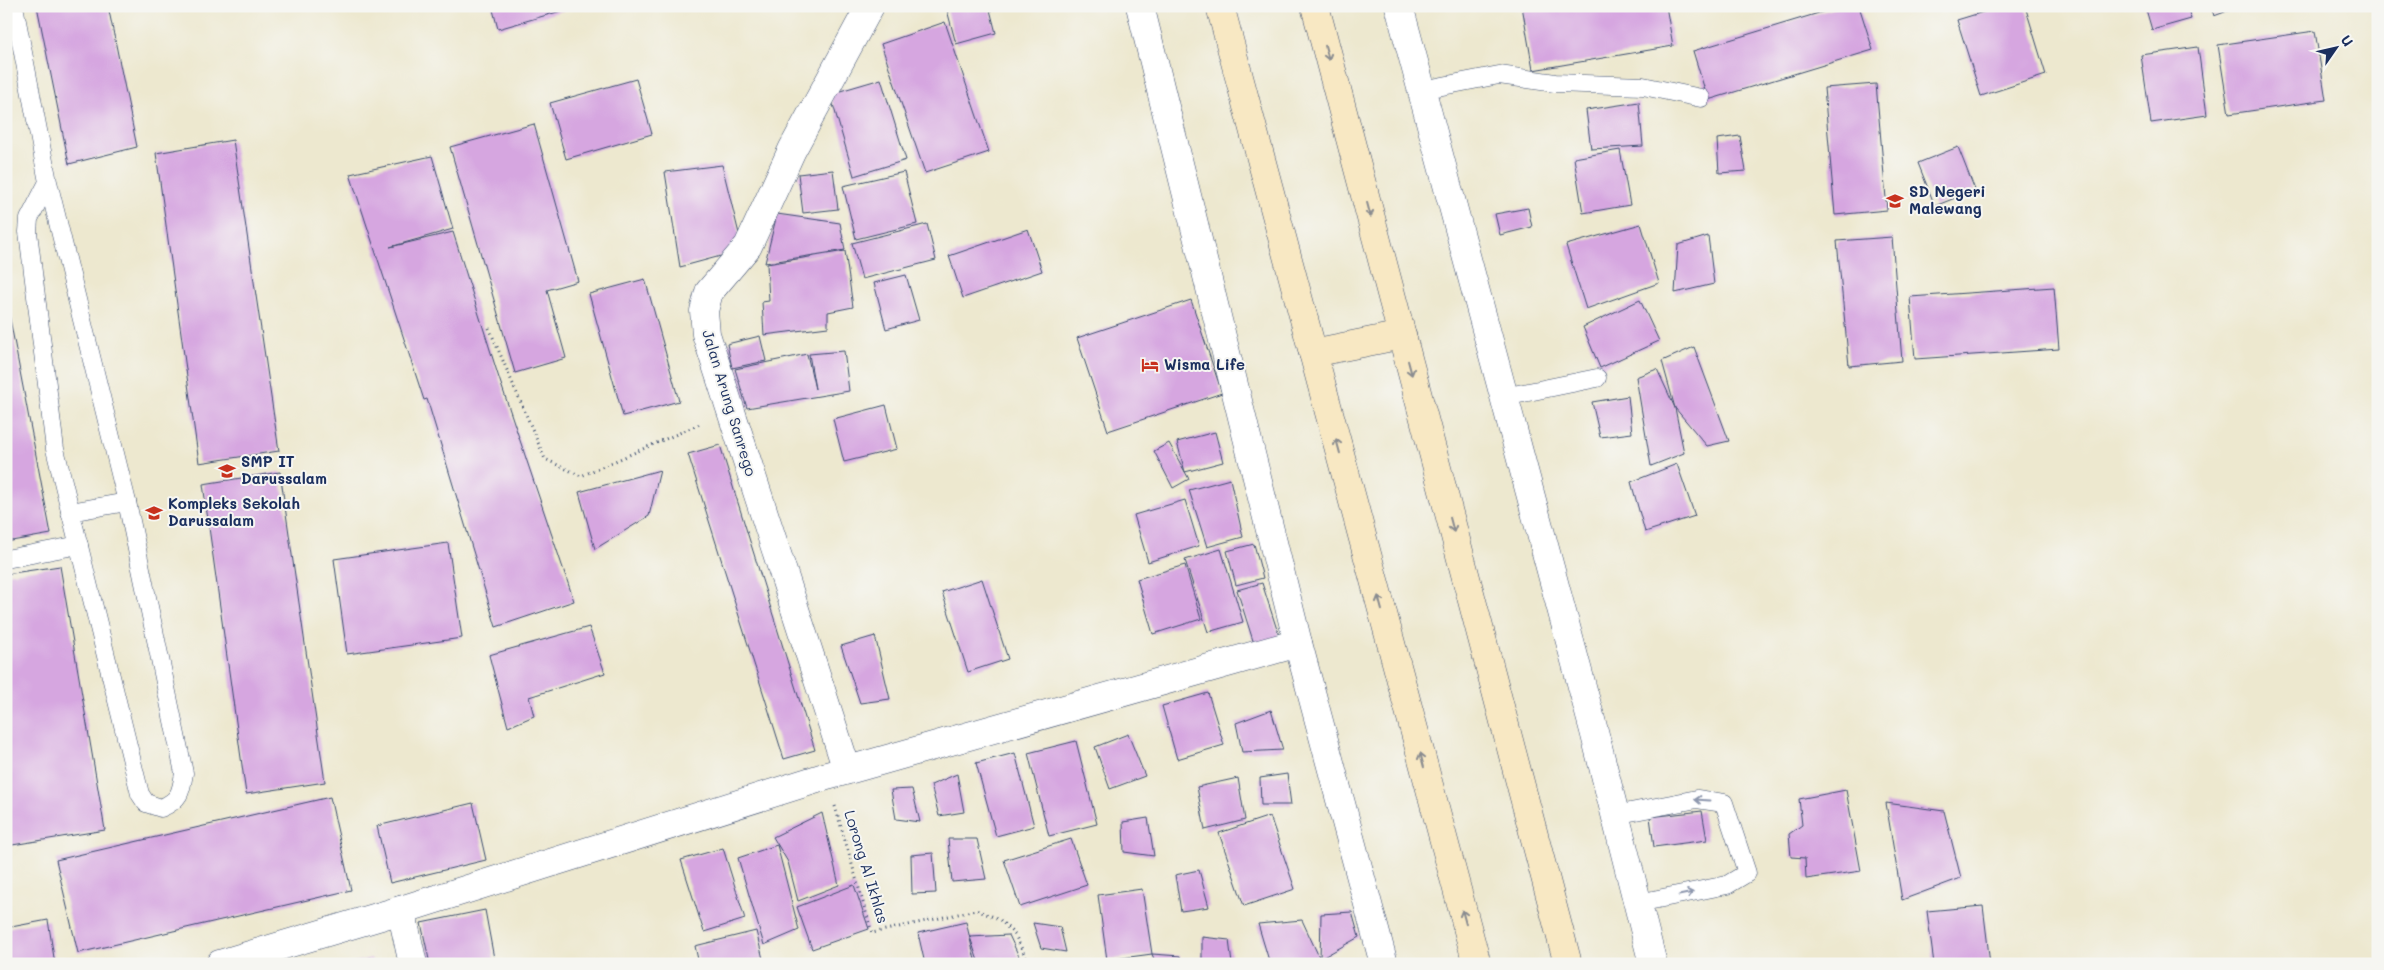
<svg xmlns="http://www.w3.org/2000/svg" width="2384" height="970" viewBox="0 0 2384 970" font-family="Mali,sans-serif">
<rect width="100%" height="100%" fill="#f6f6f2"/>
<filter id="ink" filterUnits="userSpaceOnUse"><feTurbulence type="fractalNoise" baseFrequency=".02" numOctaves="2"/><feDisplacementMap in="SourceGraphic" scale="10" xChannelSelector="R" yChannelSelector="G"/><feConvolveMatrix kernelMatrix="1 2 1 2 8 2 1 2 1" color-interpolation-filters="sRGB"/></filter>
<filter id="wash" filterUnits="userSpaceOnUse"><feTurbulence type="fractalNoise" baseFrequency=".0096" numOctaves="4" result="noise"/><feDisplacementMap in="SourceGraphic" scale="20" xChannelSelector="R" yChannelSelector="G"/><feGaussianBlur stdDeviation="1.12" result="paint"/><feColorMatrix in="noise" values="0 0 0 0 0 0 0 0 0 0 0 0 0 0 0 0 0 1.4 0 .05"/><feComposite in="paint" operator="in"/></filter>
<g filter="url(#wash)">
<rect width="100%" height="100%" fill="#ede8cf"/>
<g id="blocks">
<!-- building -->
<g fill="#d6a6e0">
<path d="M37,6H108L137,147L69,164Z"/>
<path d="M492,6H575V7L498,29Z"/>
<path d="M946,6H989L996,33L956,44Z"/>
<path d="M1522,6H1666L1673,46L1533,70Z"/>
<path d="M1842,6H1859L1873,50L1708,100L1693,51Z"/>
<path d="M2003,6H2025L2046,75L1981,96L1957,20Z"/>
<path d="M2145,6H2187L2191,19L2152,30Z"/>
<path d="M2211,6H2241L2214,16Z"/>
<path d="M945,22L989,152L925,173L881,44Z"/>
<path d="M2315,31L2326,100L2229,114L2218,45Z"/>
<path d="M2198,47L2207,115L2151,123L2141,55Z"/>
<path d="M636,79L652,134L566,159L550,103Z"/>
<path d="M881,79L906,160L854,176L830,94Z"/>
<path d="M1876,84L1887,210L1835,215L1824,88Z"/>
<path d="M1639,102L1643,146L1591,149L1586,110Z"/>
<path d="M534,124L578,281L547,290L566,358L515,373L450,147Z"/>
<path d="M1740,136L1746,171L1719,173L1717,139Z"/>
<path d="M233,140L279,451L199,463L156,153Z"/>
<path d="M1958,147L1975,190L1935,206L1918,163Z"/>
<path d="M1620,150L1630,205L1583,213L1574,158Z"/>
<path d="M432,156L453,229L390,247L453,232L498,375L574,601L496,627L427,399L424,400L350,174Z"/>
<path d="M722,165L743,250L680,267L665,172Z"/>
<path d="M833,170L838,209L803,213L798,174Z"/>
<path d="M904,172L917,224L856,239L843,186Z"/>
<path d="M1528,208L1532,227L1500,235L1495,214Z"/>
<path d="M777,214L840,223L845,250L765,263Z"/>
<path d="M927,224L936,260L862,279L852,243Z"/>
<path d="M1641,224L1659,283L1586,309L1566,245Z"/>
<path d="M1028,229L1042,271L963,298L949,256Z"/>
<path d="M1708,236L1714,284L1675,293L1678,245Z"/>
<path d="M1892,237L1902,361L1849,366L1837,241Z"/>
<path d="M845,251L853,307L828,312V327L764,335L762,302L769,301L767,264Z"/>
<path d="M906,275L919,320L886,329L874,283Z"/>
<path d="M645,279L679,401L623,416L589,294Z"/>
<path d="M2054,287L2059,349L1915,359L1910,297Z"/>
<path d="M6,298L51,534L6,542Z"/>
<path d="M1191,300L1222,393L1108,431L1077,338Z"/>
<path d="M1640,300L1659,341L1600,368L1583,327Z"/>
<path d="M760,336L766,361L732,368L727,344Z"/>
<path d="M1694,347L1729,441L1707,446L1675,408L1684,453L1651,466L1636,377L1657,369L1675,408L1662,361Z"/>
<path d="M844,351L849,391L747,408L735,369L807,354L815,389L809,354Z"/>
<path d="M1628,396L1632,433L1600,437L1592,402Z"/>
<path d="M886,405L897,449L844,462L833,419Z"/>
<path d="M1215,432L1223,462L1185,472L1177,442Z"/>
<path d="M1169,443L1189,479L1173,488L1154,451Z"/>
<path d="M720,445L815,750L784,759L688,454Z"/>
<path d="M1677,464L1695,516L1645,532L1631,482Z"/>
<path d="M660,470L649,516L595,549L579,492Z"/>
<path d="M280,472L325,782L246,794L203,484Z"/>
<path d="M1230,479L1243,537L1207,547L1189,490Z"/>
<path d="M1185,500L1199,546L1148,562L1134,515Z"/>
<path d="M448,543L462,638L347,654L334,559Z"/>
<path d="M1254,544L1263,578L1236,585L1227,551Z"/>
<path d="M1221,549L1243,622L1208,632L1185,560Z"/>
<path d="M1185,565L1201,619L1153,634L1137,579Z"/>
<path d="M60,566L105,830L6,846V574Z"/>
<path d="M982,579L1008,659L968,672L942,592Z"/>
<path d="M1262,583L1280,639L1255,647L1237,590Z"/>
<path d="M589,627L605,673L529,697L534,716L508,727L489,655Z"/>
<path d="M875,636L890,699L860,703L841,646Z"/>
<path d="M1208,693L1224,745L1177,759L1162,706Z"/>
<path d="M1271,710L1283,750L1242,752L1236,723Z"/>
<path d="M1128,734L1145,776L1110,789L1095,747Z"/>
<path d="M1076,741L1097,824L1049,836L1028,753Z"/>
<path d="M1015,753L1034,826L996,836L976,763Z"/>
<path d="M957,774L964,812L939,816L931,785Z"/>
<path d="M1287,774L1291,805H1261L1260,778Z"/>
<path d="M1238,778L1245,820L1205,830L1197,787Z"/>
<path d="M912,789L920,822L896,819L891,790Z"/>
<path d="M1846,790L1861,871L1806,879L1805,858L1791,857L1789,834L1802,825L1799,799Z"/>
<path d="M330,797L351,890L78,953L56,860Z"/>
<path d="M473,803L486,860L390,883L377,826Z"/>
<path d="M1886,803L1944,811L1961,878L1902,900Z"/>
<path d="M1702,811L1707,840L1654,847L1650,817Z"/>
<path d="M822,813L839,885L798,901L788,862L773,837Z"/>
<path d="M1270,816L1295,889L1244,906L1219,833Z"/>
<path d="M1148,818L1154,856L1124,852L1123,822Z"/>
<path d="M948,839H977L986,879L952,882Z"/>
<path d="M1071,839L1087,885L1020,907L1004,860Z"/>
<path d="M777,845L799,930L764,945L738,858Z"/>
<path d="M723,848L745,919L704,932L681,860Z"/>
<path d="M933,853L936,893L912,894L911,855Z"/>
<path d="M1199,870L1209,907L1181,911L1175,875Z"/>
<path d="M854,885L869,929L812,949L797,907Z"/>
<path d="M1142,889L1152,954L1107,960L1098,895Z"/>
<path d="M1983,906L1990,964H1934L1927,911Z"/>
<path d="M485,910L495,964H430L421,923Z"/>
<path d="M1352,912L1359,937L1320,959L1321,914Z"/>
<path d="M48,920L55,964H6V928Z"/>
<path d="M1302,920L1320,959L1306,964H1270L1258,924Z"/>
<path d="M966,922L976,964H925L918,933Z"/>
<path d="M1033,923L1060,927L1066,952L1041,948Z"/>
<path d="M756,931L763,959L744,964H699L695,946Z"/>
<path d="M1009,935L1022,963L979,964L970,937Z"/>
<path d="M1202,937L1229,940L1232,964H1202Z"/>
<path d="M1152,954L1180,956L1181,964H1156Z"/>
<path d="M371,958L373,964H351V963Z"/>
</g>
</g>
</g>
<g filter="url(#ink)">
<use href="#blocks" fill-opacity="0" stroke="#3a4b6f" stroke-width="1"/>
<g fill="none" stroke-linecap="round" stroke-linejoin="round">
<!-- service casing -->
<g stroke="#3a4b6f" stroke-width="19">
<g id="service">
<path d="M14,6L48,182L127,502L184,773C181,792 180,800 161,808L146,803L140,794L55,449L28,232L29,219L48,182"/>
<path d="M1422,90L1499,75L1555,83L1643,86L1701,98"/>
<path d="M1504,397L1597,378"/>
<path d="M70,512L127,502"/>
<path d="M6,559L79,545"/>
<path d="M1615,815L1697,799L1724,803L1747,873L1727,885L1638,903"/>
</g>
</g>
<!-- minor casing -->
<g stroke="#3a4b6f" stroke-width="29">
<g id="minor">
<path d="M1140,6L1298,643L1384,964"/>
<path d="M1399,6L1594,731L1653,964"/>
<path d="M847,770L706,334L704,311L709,292L748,246L792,150L870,6"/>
<path d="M401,910L413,964"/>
<path d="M220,964L401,910L827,776L1298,643"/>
</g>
</g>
<!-- secondary casing -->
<g stroke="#3a4b6f" stroke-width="29">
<g id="secondary">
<path d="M1220,6L1477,964"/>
<path d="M1315,6L1568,964"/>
<path d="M1313,353L1402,335"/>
</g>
</g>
<!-- path -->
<g stroke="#3a4b6f" stroke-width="3" stroke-dasharray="1 4" stroke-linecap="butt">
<path d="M489,328L545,459L581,476L702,423"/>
<path d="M835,806L872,933L976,910L999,919L1015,935L1029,964"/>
</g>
<!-- service -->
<use href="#service" stroke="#fff" stroke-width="18"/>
<!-- minor -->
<use href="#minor" stroke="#fff" stroke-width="28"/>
<!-- secondary -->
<use href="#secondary" stroke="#f8e8c3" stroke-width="28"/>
</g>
<!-- one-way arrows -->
<defs><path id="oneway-shaft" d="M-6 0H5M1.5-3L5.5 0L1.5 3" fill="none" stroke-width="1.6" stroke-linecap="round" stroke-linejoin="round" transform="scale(1.25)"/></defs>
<g stroke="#8a8c90">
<use href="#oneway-shaft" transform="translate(1327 53) rotate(75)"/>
<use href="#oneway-shaft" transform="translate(1369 210) rotate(75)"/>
<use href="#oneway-shaft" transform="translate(1410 368) rotate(75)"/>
<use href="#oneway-shaft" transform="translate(1338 446) rotate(-105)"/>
<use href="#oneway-shaft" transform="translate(1452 525) rotate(75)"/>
<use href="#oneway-shaft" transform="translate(1380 603) rotate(-105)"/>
<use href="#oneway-shaft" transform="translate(1422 760) rotate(-105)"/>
<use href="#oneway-shaft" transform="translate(1464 917) rotate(-105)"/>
</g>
<g stroke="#8d97ae">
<use href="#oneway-shaft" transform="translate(1702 800) rotate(-176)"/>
<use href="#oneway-shaft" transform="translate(1686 894) rotate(-11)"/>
</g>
</g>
<!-- icons -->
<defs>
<g id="school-bare" transform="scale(1.35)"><path d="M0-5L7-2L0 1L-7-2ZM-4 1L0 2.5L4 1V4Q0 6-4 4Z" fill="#c8321e" stroke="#f6f6f2" stroke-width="2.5" paint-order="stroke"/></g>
<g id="hotel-bare" transform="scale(1.35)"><path d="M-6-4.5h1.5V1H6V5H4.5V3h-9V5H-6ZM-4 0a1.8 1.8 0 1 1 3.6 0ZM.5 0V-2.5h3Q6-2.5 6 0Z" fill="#c8321e" stroke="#f6f6f2" stroke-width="2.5" paint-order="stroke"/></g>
</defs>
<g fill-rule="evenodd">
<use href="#school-bare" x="1895" y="201"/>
<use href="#hotel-bare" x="1150" y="365"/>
<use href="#school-bare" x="227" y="471"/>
<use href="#school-bare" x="154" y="513"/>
</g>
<g text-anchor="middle" stroke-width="4" stroke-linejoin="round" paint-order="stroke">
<!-- poi labels -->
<g font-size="15" font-weight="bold" fill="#1b2f5e" stroke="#f6f6f2" text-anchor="start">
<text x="1909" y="197">SD Negeri<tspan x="1909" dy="17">Malewang</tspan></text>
<text x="1164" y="370">Wisma Life</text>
<text x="241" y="467">SMP IT<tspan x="241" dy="17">Darussalam</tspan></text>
<text x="168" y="509">Kompleks Sekolah<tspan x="168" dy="17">Darussalam</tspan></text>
</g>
<!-- street labels -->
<g font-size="15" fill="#1b2f5e" stroke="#f6f6f2">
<text transform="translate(729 403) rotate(73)" y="5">Jalan Arung Sanrego</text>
<text transform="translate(866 867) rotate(73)" y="5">Lorong Al Ikhlas</text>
</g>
</g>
<!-- margin -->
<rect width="2384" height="970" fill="none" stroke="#f6f6f2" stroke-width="25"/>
<!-- north arrow -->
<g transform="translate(2336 48) rotate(56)" stroke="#f6f6f2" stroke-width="4" paint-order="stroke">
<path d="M0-4L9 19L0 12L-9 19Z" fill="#1b2f5e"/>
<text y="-8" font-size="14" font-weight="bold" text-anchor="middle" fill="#1b2f5e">U</text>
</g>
</svg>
